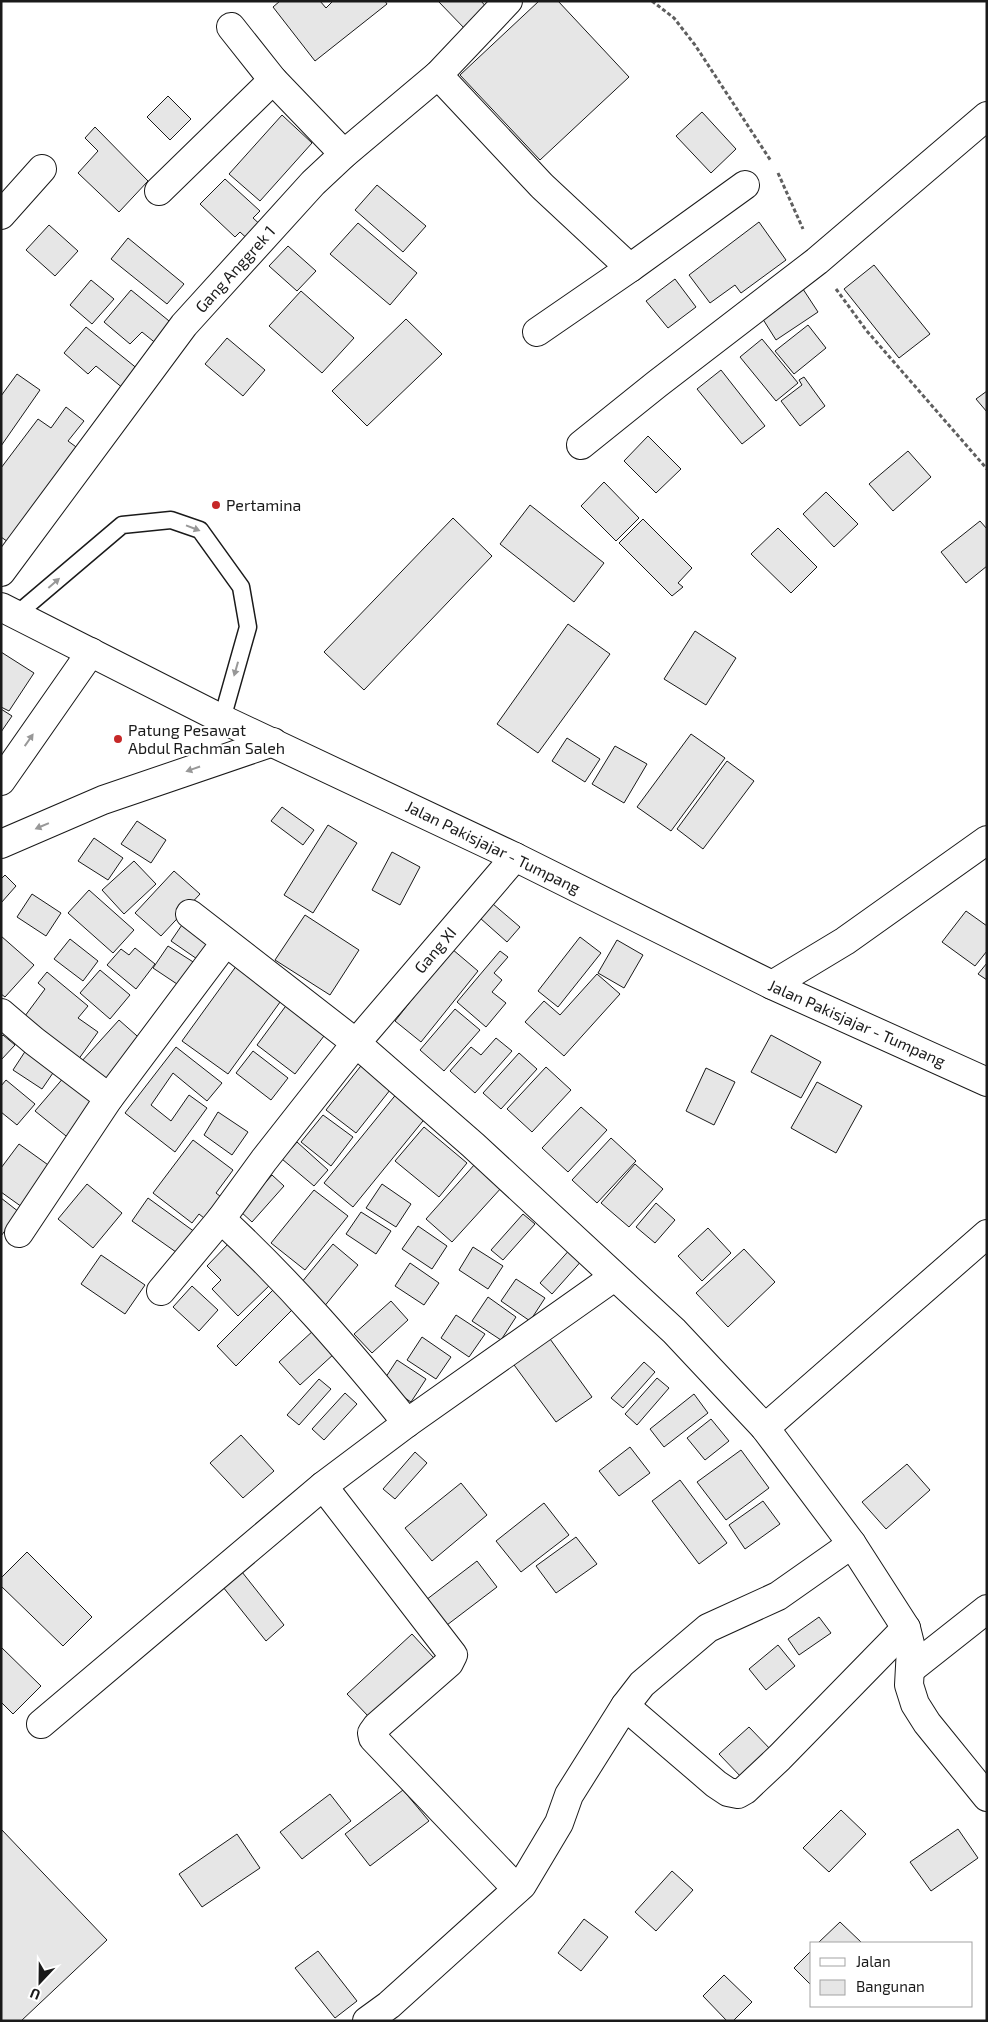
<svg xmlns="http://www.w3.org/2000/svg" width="988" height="2022" viewBox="0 0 988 2022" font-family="'Exo 2',sans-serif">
<rect width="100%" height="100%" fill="#fff"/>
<!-- building -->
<g fill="#e6e6e6" stroke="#1a1a1a">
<path d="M280,1H320L326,8L332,2L331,1H385L387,4L315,61L273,7Z"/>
<path d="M438,1H481L488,9L466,30Z"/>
<path d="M539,1H558L629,77L540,160L460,75Z"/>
<path d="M168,96L191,119L170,140L147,117Z"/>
<path d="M702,112L736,149L711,173L676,136Z"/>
<path d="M282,115L312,143L260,201L229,174Z"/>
<path d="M95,127L148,181L119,212L78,173L98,151L85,138Z"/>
<path d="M225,179L260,211L253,218L263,227L251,242L240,232L235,237L200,204Z"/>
<path d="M377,185L426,226L403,252L355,210Z"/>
<path d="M759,222L786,260L741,293L735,285L710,303L689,275Z"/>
<path d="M358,223L417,273L390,305L330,254Z"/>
<path d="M49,225L78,251L55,276L26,250Z"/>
<path d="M128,238L184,284L167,304L111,259Z"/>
<path d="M288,246L316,271L297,291L269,266Z"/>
<path d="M874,265L930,334L899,358L844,289Z"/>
<path d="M675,279L696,307L668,328L646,301Z"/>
<path d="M91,280L114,299L92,324L70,305Z"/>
<path d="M801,286L818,312L776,340L759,313Z"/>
<path d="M131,290L174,325L158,345L142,332L130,344L104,322Z"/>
<path d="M301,291L354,338L322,373L269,326Z"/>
<path d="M406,319L442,354L367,426L332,391Z"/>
<path d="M808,325L826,348L794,374L775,351Z"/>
<path d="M86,327L139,370L124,389L96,366L88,374L64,353Z"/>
<path d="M227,338L265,370L243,396L205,364Z"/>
<path d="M762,339L798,383L776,401L740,357Z"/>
<path d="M721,370L765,426L742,444L697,389Z"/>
<path d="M17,374L40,390L1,446V396Z"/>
<path d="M804,377L825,406L800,426L781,401L802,385L799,380Z"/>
<path d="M987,391V412L976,399Z"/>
<path d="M66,407L84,421L68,441L83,452L14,546L1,537V468L38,419L51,428Z"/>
<path d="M648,436L681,469L656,493L624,461Z"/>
<path d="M908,451L931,477L893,511L869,484Z"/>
<path d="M604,482L639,518L616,541L581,506Z"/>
<path d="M826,492L858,524L834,547L803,514Z"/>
<path d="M530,505L604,563L574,602L500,544Z"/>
<path d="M453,518L492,556L364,690L324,652Z"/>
<path d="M643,519L692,568L678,583L683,587L672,596L619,543Z"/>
<path d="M980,521L987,529V566L966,583L941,552Z"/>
<path d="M778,528L817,567L791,593L751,554Z"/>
<path d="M568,624L610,654L538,753L497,724Z"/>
<path d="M695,631L736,658L706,705L664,679Z"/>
<path d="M1,652L34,673L9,711L1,707Z"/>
<path d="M1,709L12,716L1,732Z"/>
<path d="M691,734L725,758L671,831L637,807Z"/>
<path d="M567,738L600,759L585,782L552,761Z"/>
<path d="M615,746L647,764L624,803L592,784Z"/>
<path d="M727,761L754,781L703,849L677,829Z"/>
<path d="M282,807L314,830L303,845L271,821Z"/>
<path d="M137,821L166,840L151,863L121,844Z"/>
<path d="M328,825L357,843L313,913L284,895Z"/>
<path d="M94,838L123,858L108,880L78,861Z"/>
<path d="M392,852L420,867L400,905L372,890Z"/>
<path d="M134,861L156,884L124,914L102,890Z"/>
<path d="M174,871L200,894L161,936L135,913Z"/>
<path d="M5,875L16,886L1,903V879Z"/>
<path d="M89,890L134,930L113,953L68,913Z"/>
<path d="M32,894L61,913L46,936L17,917Z"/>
<path d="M493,904L520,927L507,942L480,918Z"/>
<path d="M966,911L987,926V951L975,966L942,942Z"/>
<path d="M305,915L359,950L330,995L275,960Z"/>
<path d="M186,919L215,938L200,961L171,941Z"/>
<path d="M1,936L34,965L5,997L1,994Z"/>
<path d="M580,937L601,953L558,1007L538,991Z"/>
<path d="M70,939L98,961L83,981L54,959Z"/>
<path d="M617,940L643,955L624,988L598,973Z"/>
<path d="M168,946L198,965L183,988L153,968Z"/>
<path d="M135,948L155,964L136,989L107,965L121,949L129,955Z"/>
<path d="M452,949L478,971L421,1042L395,1021Z"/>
<path d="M500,951L508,957L494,973L502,980L492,992L506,1003L486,1027L457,1002Z"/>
<path d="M987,963V980L978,974Z"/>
<path d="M237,965L283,998L228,1074L182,1041Z"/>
<path d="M100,970L130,995L110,1019L80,993Z"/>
<path d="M47,972L88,1006L78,1018L98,1032L78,1060L22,1020L45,989L38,983Z"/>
<path d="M597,974L620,994L564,1056L525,1022L544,1001L560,1015Z"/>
<path d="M288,1003L327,1032L295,1074L257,1045Z"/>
<path d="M455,1009L480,1030L444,1071L420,1050Z"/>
<path d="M119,1020L145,1043L106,1086L81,1062Z"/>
<path d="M3,1035L15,1045L1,1060V1037Z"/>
<path d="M771,1035L821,1062L801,1098L751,1072Z"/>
<path d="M496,1038L512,1051L475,1093L450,1071L471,1047L481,1055Z"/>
<path d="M28,1047L57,1067L42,1089L13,1070Z"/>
<path d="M176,1047L222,1083L207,1101L173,1073L151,1105L171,1121L189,1095L207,1108L175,1152L125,1113Z"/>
<path d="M253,1051L288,1078L271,1100L236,1073Z"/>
<path d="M519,1053L537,1069L501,1109L483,1093Z"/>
<path d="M364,1062L394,1085L356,1133L326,1110Z"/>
<path d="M546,1067L571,1090L532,1132L507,1109Z"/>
<path d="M706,1068L735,1082L714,1125L686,1111Z"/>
<path d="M65,1076L100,1106L71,1140L35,1111Z"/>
<path d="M6,1080L35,1104L17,1125L1,1112V1086Z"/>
<path d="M817,1082L862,1106L836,1153L791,1128Z"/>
<path d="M398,1092L427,1116L353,1207L324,1183Z"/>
<path d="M581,1107L607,1130L568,1172L542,1148Z"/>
<path d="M218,1112L248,1132L232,1155L204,1135Z"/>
<path d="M323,1115L353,1137L331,1166L301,1142Z"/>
<path d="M424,1127L467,1163L439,1197L395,1161Z"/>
<path d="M611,1138L636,1161L597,1203L572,1180Z"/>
<path d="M193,1140L233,1170L216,1193L225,1200L209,1222L199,1214L192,1223L153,1193Z"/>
<path d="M297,1142L328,1170L314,1186L282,1159Z"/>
<path d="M19,1144L51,1167L22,1207L1,1192V1168Z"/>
<path d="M475,1164L502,1187L452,1242L426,1219Z"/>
<path d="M635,1164L663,1189L629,1227L601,1203Z"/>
<path d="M272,1175L284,1186L252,1222L240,1211Z"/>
<path d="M87,1184L122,1213L93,1248L58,1219Z"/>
<path d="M382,1184L411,1204L396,1227L366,1208Z"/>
<path d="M314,1190L348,1216L305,1270L271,1243Z"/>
<path d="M1,1198L19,1212L1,1236Z"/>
<path d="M148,1198L199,1235L183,1257L132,1221Z"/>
<path d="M656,1203L675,1220L655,1243L636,1227Z"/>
<path d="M361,1212L391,1231L376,1254L346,1234Z"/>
<path d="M523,1214L535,1224L503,1260L491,1250Z"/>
<path d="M418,1226L447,1246L432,1269L402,1249Z"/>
<path d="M708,1228L731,1253L702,1281L678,1256Z"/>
<path d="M229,1243L272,1283L238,1316L212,1289L221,1280L207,1266Z"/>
<path d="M333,1244L358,1265L323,1308L297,1288Z"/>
<path d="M473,1247L503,1266L488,1289L459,1270Z"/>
<path d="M572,1247L584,1258L552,1294L540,1283Z"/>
<path d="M744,1249L775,1282L728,1327L696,1293Z"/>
<path d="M101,1255L145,1285L125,1314L81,1284Z"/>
<path d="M410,1263L439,1283L424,1305L395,1286Z"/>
<path d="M516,1279L545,1298L530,1321L501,1301Z"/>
<path d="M192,1286L218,1310L199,1331L173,1307Z"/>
<path d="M274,1289L293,1309L236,1366L217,1346Z"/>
<path d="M488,1297L516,1317L501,1340L472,1321Z"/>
<path d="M391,1301L408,1320L372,1353L354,1334Z"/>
<path d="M456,1315L485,1334L469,1357L441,1338Z"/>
<path d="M314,1330L335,1353L300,1385L279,1362Z"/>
<path d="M545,1332L592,1397L556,1422L509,1358Z"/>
<path d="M422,1337L451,1357L436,1379L407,1360Z"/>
<path d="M397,1360L426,1379L411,1402L382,1383Z"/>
<path d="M644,1362L655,1372L623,1408L611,1398Z"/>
<path d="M657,1378L669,1388L637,1425L625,1414Z"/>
<path d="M319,1379L331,1389L299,1425L287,1415Z"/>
<path d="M345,1393L357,1404L324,1440L312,1429Z"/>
<path d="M694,1394L708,1413L664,1447L650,1429Z"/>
<path d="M711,1419L729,1441L705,1460L687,1438Z"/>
<path d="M241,1435L274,1471L243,1498L210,1463Z"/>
<path d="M630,1447L650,1473L619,1496L599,1471Z"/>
<path d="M741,1450L769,1488L726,1520L697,1482Z"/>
<path d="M415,1452L427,1463L395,1499L383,1489Z"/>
<path d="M907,1464L930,1490L886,1529L862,1502Z"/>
<path d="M680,1480L727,1543L699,1564L652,1501Z"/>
<path d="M461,1483L487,1515L432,1561L405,1528Z"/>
<path d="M763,1501L780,1524L745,1549L729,1525Z"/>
<path d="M544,1503L569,1535L521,1572L496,1541Z"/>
<path d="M576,1537L597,1564L556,1593L536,1566Z"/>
<path d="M27,1552L92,1617L63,1646L1,1586V1578Z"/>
<path d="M477,1561L497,1587L443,1628L422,1603Z"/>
<path d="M242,1572L284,1625L266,1641L223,1587Z"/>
<path d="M819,1617L831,1633L799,1655L788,1639Z"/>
<path d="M412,1634L434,1658L369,1717L347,1694Z"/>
<path d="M778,1645L795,1666L766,1690L749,1669Z"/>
<path d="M1,1647L41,1686L13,1714L1,1702Z"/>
<path d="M749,1727L773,1752L743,1779L719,1754Z"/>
<path d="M403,1790L429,1821L370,1866L345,1834Z"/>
<path d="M330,1794L351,1821L302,1859L280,1832Z"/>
<path d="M841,1810L866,1834L829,1872L803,1848Z"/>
<path d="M1,1829L107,1940L21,2021H1Z"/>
<path d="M958,1829L978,1858L931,1891L910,1862Z"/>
<path d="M237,1834L260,1868L202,1907L179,1874Z"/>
<path d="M672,1871L693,1890L656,1931L635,1912Z"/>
<path d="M584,1919L608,1937L581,1971L558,1953Z"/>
<path d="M840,1922L862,1943H818Z"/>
<path d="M812,1950V1986L794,1968Z"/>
<path d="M318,1951L357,2001L335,2018L295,1968Z"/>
<path d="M724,1975L752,2002L733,2021H727L703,1996Z"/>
</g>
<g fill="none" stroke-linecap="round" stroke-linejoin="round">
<!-- service casing -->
<g stroke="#1a1a1a" stroke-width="19">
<path id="service" d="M16,615L122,525L171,520L200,530L241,587L248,627L222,719"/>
</g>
<!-- minor casing -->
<g stroke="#1a1a1a" stroke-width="30">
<g id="minor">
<path d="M231,27L273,80L344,154"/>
<path d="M438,75L542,186L630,268L745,185"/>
<path d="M159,191L273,80"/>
<path d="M1,215L42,169"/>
<path d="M537,332L630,268"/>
<path d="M581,445L657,384L817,261L987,116"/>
<path d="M1,572L184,325L313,183L344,154L438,75L508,1"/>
<path d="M190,914L356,1043L473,1145L674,1331L765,1428L852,1544L906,1628L911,1648L909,1685L915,1704L927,1723L987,1797"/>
<path d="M772,985L845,941L987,840"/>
<path d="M1,1013L34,1041L109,1098"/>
<path d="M221,1219C290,1283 348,1350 407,1423"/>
<path d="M19,1233L109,1098L225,943"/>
<path d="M161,1291L221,1219L264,1160L356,1043L515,857"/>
<path d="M765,1428L987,1234"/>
<path d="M323,1486L453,1655L449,1663L377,1726L372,1733L373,1738L517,1889"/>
<path d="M911,1669L987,1609"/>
<path d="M625,1706L642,1684L708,1628L778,1596L852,1544"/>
<path d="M41,1724L323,1486L407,1423L614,1277"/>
<path d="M367,2021L389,2005L522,1885L559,1823L569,1795L625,1706L716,1784L728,1792L738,1794L745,1790L779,1758L906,1628"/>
</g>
</g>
<!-- tertiary casing -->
<g stroke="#1a1a1a" stroke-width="30">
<g id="tertiary">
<path d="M1,781L91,652"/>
<path d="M1,844L103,800L273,742"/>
</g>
</g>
<!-- primary casing -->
<g stroke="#1a1a1a" stroke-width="30">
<path id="primary" d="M1,607L222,719L515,857L772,985L987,1082"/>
</g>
<!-- path -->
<g stroke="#5f5f5f" stroke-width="3" stroke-dasharray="4 2.5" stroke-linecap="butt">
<path d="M652,1L674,18L695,45L771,161"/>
<path d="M778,173L803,229"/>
<path d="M836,289L866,330L987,469"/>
</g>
<!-- service -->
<use href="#service" stroke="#fff" stroke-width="16"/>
<!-- minor -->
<use href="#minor" stroke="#fff" stroke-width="28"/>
<!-- tertiary -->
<use href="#tertiary" stroke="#fff" stroke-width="28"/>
<!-- primary -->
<use href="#primary" stroke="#fff" stroke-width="28"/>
</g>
<!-- one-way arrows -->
<defs><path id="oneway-solid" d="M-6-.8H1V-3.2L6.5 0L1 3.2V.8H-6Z" transform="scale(1.25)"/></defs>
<g fill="#989898">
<use href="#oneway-solid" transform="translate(193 528) rotate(21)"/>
<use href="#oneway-solid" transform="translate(54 583) rotate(-41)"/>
<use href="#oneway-solid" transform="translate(236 669) rotate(106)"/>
<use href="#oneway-solid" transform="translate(29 740) rotate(-55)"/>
<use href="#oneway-solid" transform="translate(193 769) rotate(161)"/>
<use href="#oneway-solid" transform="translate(42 826) rotate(157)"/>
</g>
<!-- markers -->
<g fill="#c62828" stroke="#fff" stroke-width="2">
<circle cx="216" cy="505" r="5"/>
<circle cx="118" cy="739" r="5"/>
</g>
<g text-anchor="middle" stroke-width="4" stroke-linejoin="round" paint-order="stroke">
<!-- street labels -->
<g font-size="16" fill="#1a1a1a" stroke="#fff">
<text transform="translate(235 269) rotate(-48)" y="6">Gang Anggrek 1</text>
<text transform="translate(493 847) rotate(26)" y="6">Jalan Pakisjajar - Tumpang</text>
<text transform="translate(435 950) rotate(-50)" y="6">Gang XI</text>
<text transform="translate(857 1023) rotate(24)" y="6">Jalan Pakisjajar - Tumpang</text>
</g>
<!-- poi labels -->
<g font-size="16" fill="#1a1a1a" stroke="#fff" text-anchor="start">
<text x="226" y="511">Pertamina</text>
<text x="128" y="736">Patung Pesawat<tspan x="128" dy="18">Abdul Rachman Saleh</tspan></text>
</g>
</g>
<!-- border -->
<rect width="988" height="2022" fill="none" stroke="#1a1a1a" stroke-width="5"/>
<!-- legend -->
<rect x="810" y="1942" width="162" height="65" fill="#ffffff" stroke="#a3a3a3"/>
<rect x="820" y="1958" width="25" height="8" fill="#ffffff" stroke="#a3a3a3"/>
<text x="856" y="1967" font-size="15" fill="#1a1a1a">Jalan</text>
<rect x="820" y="1980" width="25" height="15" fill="#e6e6e6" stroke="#a3a3a3"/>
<text x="856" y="1992" font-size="15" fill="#1a1a1a">Bangunan</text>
<!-- north arrow -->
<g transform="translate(40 1982) rotate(202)" stroke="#ffffff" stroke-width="4" paint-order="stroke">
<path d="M0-4L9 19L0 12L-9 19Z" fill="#1a1a1a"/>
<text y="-8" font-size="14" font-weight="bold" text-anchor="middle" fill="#1a1a1a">U</text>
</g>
</svg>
